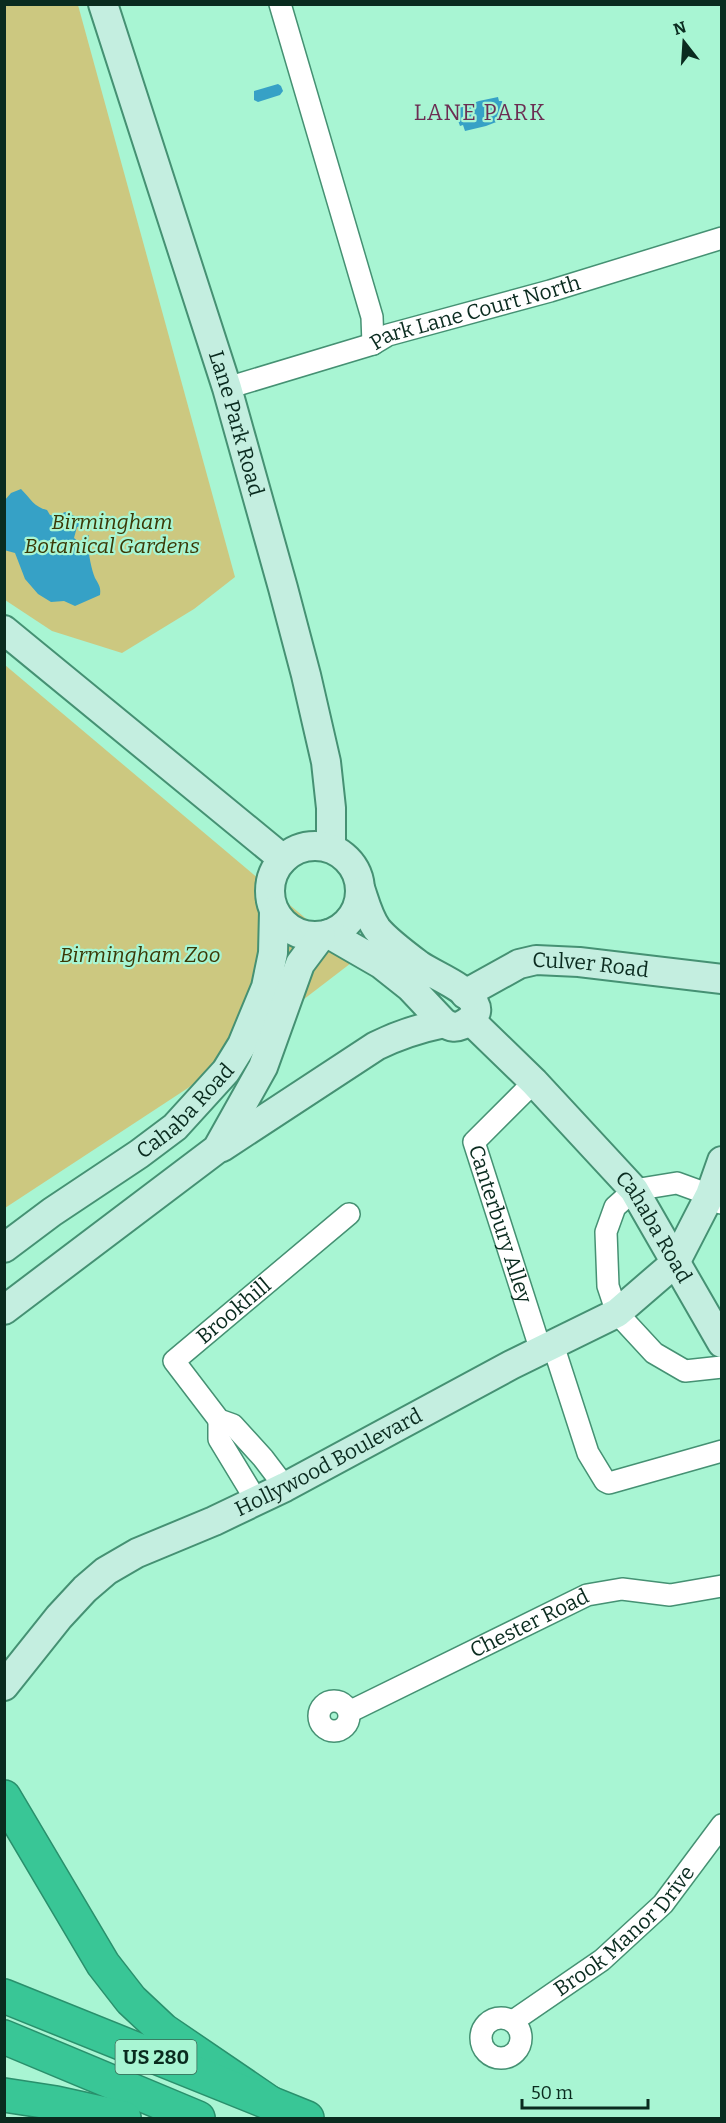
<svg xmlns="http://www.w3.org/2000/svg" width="726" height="2123" viewBox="0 0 726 2123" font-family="Bitter,serif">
<rect width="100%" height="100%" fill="#a8f5d3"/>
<!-- green -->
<g fill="#ccc880">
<path d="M4,5H78L235,577L194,609L122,653L52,631L5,600Z"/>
<path d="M5,665L355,960L188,1088L5,1208Z"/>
</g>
<!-- water -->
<g fill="#36a1c6">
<path d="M278,84L281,86L283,91L280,95L258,102L254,100V91Z"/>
<path d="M498,97L499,101H502L506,113L503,114L504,119L486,126L465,131L463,125L460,126L456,115L459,113L458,108L479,101Z"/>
<path d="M21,489C31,499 34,507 47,510L50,515L57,516L65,512L84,520L85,526L77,527L74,538L79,542L89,535C86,544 91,569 95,578C99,585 101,587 100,595L75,606L64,601L51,602L38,594L25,579L15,553L4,550L5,500L11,493Z"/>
</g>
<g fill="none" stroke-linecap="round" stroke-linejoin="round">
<!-- street casing -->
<g stroke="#459173" stroke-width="24">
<g id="street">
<path d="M280,4L372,317L373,344"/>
<path id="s1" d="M227,388L373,344L388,335L550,291L722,238"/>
<path id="s2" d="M534,1082L474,1142L541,1351"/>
<path d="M721,1203L710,1195L677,1183L634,1190L615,1207L606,1232L608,1286L617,1313L654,1353L685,1371L722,1367"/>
<path d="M553,1345L588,1453L605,1481L609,1483L722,1451"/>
<path d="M219,1420V1439L256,1500"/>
<path id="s3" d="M285,1487L263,1458L233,1425L219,1420L174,1361L349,1214"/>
<circle cx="334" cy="1716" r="15"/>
<path id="s4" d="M349,1712L587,1595L622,1589L670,1595L722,1586"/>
<circle cx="501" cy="2038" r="20"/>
<path id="s5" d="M513,2021L602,1960L663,1904L722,1825"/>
</g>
</g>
<!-- secondary casing -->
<g stroke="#459173" stroke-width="32">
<g id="secondary">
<path id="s6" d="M103,4L227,388L283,588L306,675L326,762L331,808V848"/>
<path d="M4,630L283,859"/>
<circle cx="315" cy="891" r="45"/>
<path d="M329,934L381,964L410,987L444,1023C451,1027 455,1028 462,1025C469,1022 480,1014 475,1005C467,987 435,976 419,965C407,956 386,940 377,929C369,918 365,903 361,891"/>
<path id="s7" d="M465,994L519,964L536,960L579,962L722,979"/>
<path id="s8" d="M470,1020L534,1082L634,1190L722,1343"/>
<path d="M222,1147L376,1046C398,1035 420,1028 444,1023"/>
<path id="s9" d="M4,1248L52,1212L139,1154L175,1127L226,1071L242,1045L266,987L273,953L274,911"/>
<path d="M4,1310L217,1149L263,1067L300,964L321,936"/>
<path id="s10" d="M4,1686L59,1617L85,1589L106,1571L137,1553L214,1521L285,1487L511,1365L617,1313L675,1263L710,1195L722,1161"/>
</g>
</g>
<!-- highway casing -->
<g stroke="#29906c" stroke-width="36">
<g id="highway">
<path d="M4,1797L103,1964L131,2000L163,2030L273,2105"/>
<path d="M4,1996L307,2118"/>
<path d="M4,2037L198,2118"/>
<path d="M4,2095L56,2103L124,2118"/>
</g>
</g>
<!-- street -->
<use href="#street" stroke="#fff" stroke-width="21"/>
<!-- secondary -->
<use href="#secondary" stroke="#c4eee0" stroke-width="28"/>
<!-- highway -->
<use href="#highway" stroke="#39c696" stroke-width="33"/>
</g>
<g text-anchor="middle" stroke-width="4.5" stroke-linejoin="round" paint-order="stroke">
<!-- shield labels -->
<rect fill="#a8f5d3" stroke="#396855" stroke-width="1.5" x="115.5" y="2040" width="81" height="34" rx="4.5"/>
<g font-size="20" font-weight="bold" fill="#0a2b1f">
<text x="156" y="2064">US 280</text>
</g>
<!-- street labels -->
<g font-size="21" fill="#0a2b1f" stroke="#a8f5d3">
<text dy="7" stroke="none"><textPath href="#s1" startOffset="260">Park Lane Court North</textPath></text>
<text dy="7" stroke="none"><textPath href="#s6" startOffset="440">Lane Park Road</textPath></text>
<text dy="7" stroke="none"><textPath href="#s7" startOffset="134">Culver Road</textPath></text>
<text dy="7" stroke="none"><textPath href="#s9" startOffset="228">Cahaba Road</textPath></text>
<text dy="7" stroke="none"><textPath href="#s2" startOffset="171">Canterbury Alley</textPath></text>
<text dy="7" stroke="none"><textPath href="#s8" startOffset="278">Cahaba Road</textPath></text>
<text dy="7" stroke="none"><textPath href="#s3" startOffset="248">Brookhill</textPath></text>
<text dy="7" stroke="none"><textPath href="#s10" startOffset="402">Hollywood Boulevard</textPath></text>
<text dy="7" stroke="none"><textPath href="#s4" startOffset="201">Chester Road</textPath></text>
<text dy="7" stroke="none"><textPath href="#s5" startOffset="144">Brook Manor Drive</textPath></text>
</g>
<!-- park labels -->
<g font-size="21" font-style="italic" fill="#3b3806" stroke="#a8f5d3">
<text x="112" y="529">Birmingham<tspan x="112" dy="24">Botanical Gardens</tspan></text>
<text x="140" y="962">Birmingham Zoo</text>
</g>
<!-- neighbourhood labels -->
<g font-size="22" letter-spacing="1.5" fill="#6c2e53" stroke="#a8f5d3">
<text x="480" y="120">LANE PARK</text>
</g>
</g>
<!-- border -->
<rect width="726" height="2123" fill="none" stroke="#0a2b1f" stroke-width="12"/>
<!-- north arrow -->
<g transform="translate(684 42) rotate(343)" stroke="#a8f5d3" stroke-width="4.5" paint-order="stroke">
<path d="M0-4.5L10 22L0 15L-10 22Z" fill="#0a2b1f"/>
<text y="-9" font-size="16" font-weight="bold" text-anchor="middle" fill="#0a2b1f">N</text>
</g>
<!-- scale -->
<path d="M522 2099v9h126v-9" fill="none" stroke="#0a2b1f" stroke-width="3"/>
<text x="531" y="2099" font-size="18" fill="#0a2b1f" stroke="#a8f5d3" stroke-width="4.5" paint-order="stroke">50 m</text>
</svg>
